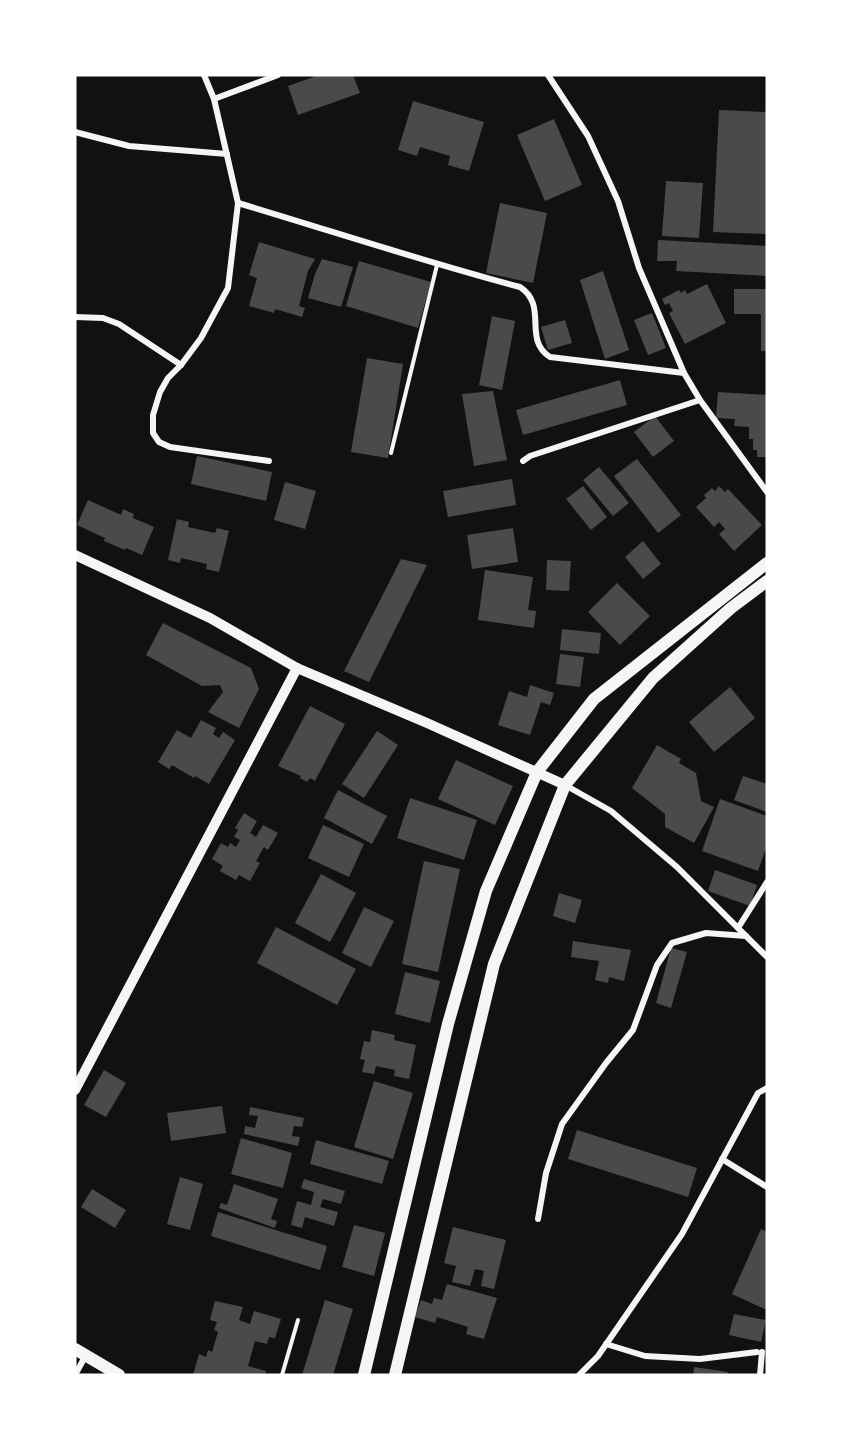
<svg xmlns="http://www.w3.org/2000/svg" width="842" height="1450" viewBox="0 0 842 1450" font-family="'IBM Plex Sans',sans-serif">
<rect width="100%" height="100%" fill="#111"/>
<!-- building -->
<g fill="#4a4a4a">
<path d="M319,75H353L360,93L298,115L288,86Z"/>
<path d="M413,101L484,122L469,171L448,165L450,156L420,147L417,156L398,150Z"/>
<path d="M719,110L767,112V234L713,232Z"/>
<path d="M554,119L582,185L545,201L517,135Z"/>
<path d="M666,181L703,183L699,238L662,236Z"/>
<path d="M500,203L547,213L533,283L486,273Z"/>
<path d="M658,240L767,246V276L676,271L677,261H657Z"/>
<path d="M259,242L315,259L308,271L299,306L305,308L302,317L275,309L274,313L249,306L257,278L249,275Z"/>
<path d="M322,259L353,267L341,307L308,298L315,274Z"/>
<path d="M359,261L431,282L418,328L346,306Z"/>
<path d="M603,271L629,350L605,359L580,280Z"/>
<path d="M707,284L726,323L685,344L669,313L673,311L669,303L665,305L662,299L679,290L681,293L685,290L687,294Z"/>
<path d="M734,289H767V351H761V314H734Z"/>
<path d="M652,313L666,348L648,355L634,320Z"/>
<path d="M492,316L515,321L502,390L479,385Z"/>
<path d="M565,320L572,343L548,350L541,327Z"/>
<path d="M367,358L403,364L388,458L351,452Z"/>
<path d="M620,380L627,405L523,435L516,410Z"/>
<path d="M493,391L507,460L474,466L462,394Z"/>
<path d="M718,392L767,395V457H757V450H753V439H749V427L734,426L735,419L716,418Z"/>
<path d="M655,416L674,441L653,457L634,432Z"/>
<path d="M197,456L272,472L266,501L191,484Z"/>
<path d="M637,459L681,515L658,533L614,476Z"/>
<path d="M599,467L629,503L613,516L583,480Z"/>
<path d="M512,479L516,505L448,517L443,491Z"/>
<path d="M285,482L316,491L305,529L274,520Z"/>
<path d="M583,486L607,517L591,530L566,499Z"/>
<path d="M719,486L725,492L728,489L762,525L734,551L719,534L725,529L719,522L714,527L696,507L706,498L704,495L712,488L715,491Z"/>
<path d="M88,500L121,515L123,509L134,514L133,518L154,527L142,555L126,548L125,550L104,541L105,538L77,525Z"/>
<path d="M177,519L189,522L188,527L215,533L217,528L229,531L219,572L206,569L207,564L181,558L180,563L168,560Z"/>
<path d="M513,528L518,562L472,569L467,535Z"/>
<path d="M643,541L661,564L643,579L625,557Z"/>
<path d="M401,559L427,565L369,682L344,671Z"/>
<path d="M547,560L571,561L569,591L546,590Z"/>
<path d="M485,570L533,577L528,610L536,611L534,628L478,620Z"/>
<path d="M617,583L650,616L620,645L588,612Z"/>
<path d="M163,623L251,668L259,689L239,728L208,712L223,692L220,685L202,686L146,655Z"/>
<path d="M562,629L601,633L599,654L560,650Z"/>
<path d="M560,654L584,657L580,687L556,684Z"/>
<path d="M530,685L554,693L550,705L541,702L530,735L498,725L509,691L527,697Z"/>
<path d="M730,687L755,718L714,752L689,722Z"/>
<path d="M310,706L345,724L315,781L310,778L307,782L300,778L301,776L278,766Z"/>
<path d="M201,720L216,728L213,734L219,738L223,732L235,740L209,784L195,776L194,778L172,765L169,769L158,762L177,730L191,738Z"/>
<path d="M377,731L398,745L364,798L342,784Z"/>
<path d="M657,745L681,759L679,763L696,773L701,801L714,807L694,843L665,827V814L632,788Z"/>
<path d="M456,760L513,786L495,825L438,799Z"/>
<path d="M743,776L767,784V812L734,800Z"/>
<path d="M338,790L387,816L372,844L324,818Z"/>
<path d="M410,798L477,820L464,860L397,838Z"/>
<path d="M720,799L767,816V845L758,871L702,851Z"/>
<path d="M244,813L257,821L250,833L256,837L263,825L278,833L268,850L264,847L256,861L260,863L250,881L239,875L236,880L220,871L223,866L212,859L221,843L228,847L230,843L236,847L240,840L234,837L238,830L235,828Z"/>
<path d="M323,825L364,844L349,877L308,858Z"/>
<path d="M424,861L460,869L438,972L402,964Z"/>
<path d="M715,870L757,885L750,906L708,891Z"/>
<path d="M321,874L356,893L330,942L295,923Z"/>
<path d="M559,893L582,900L575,923L553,916Z"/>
<path d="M364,907L394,921L371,967L342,953Z"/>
<path d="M276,927L356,969L337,1005L257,963Z"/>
<path d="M573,941L631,950L624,981L609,977L608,983L595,980L599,961L571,957Z"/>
<path d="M671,948L687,952L671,1008L656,1003Z"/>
<path d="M405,972L440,981L430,1023L395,1014Z"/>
<path d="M372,1030L395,1035L394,1040L416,1045L409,1079L394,1076L395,1070L376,1066L374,1074L362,1072L365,1060L360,1059L364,1041L370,1042Z"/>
<path d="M104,1070L126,1083L106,1117L84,1105Z"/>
<path d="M374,1081L413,1093L393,1159L354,1147Z"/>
<path d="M222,1106L226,1133L171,1141L167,1113Z"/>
<path d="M250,1107L304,1118L302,1127L294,1126L292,1136L300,1137L298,1146L244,1134L245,1126L255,1128L258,1116L249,1115Z"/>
<path d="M577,1130L697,1168L688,1197L568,1159Z"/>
<path d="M241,1138L292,1153L283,1188L231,1174Z"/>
<path d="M316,1140L389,1161L382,1184L310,1164Z"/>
<path d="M180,1177L203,1184L190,1230L167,1224Z"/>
<path d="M304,1179L345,1191L341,1204L323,1199L320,1207L338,1212L334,1226L305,1217L302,1228L291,1225L297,1201L311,1205L314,1192L301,1188Z"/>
<path d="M234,1184L278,1199L271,1219L277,1221L275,1228L219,1208L221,1203L227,1205Z"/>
<path d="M92,1189L126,1210L115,1228L81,1207Z"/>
<path d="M218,1212L327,1246L320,1270L211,1236Z"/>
<path d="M354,1225L385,1233L374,1276L342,1267Z"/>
<path d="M453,1227L506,1240L494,1289L481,1286L484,1271L475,1269L470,1286L452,1282L456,1266L444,1263Z"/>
<path d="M761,1229L767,1232V1310L732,1294Z"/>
<path d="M447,1284L497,1298L484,1339L466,1334L468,1327L437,1317L435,1323L415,1317L421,1300L432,1304L434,1298L442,1300Z"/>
<path d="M325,1300L353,1309L333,1375H302Z"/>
<path d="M215,1301L243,1307L239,1320L250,1324L254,1311L281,1319L275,1338L269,1337L267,1344L255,1341L248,1366L266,1371L265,1375H193L199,1354L206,1357L208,1350L212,1352L218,1332L214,1330L217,1322L210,1320Z"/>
<path d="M734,1314L766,1320L761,1342L729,1335Z"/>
<path d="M694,1367L728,1372L727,1375H693Z"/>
</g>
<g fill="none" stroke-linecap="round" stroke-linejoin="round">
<!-- service -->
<g stroke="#f5f5f5" stroke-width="4">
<path d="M391,453L437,265"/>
<path d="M282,1375L298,1320"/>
</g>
<!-- minor -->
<g stroke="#f5f5f5" stroke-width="6">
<path d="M204,75L214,99L238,203L228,288L201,338L181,365L168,378L160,392L153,415V433L159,442L170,447L269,461"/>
<path d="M548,75L588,136L618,201L639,268L684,373L700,400L767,492"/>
<path d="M214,99L278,75"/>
<path d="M75,132L129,146L227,154"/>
<path d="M238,203C332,231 425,262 520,287C549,306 522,339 550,357L684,373"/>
<path d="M75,317L103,318L119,324L181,365"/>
<path d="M523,461L530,456L700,400"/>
<path d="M565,785L611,811L677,867L767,957"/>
<path d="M738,928L767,882"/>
<path d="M722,1159L767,1187"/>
<path d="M538,1219L546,1173L562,1124L606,1063L633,1030L657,965L672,943L706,933L746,936"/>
<path d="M606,1344L645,1356L700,1359L757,1352"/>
<path d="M75,1375L86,1355"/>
<path d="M579,1375L598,1356L682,1234L758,1093L767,1088"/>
<path d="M760,1375L762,1352"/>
</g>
<!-- tertiary -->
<g stroke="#f5f5f5" stroke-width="10">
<path d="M75,555L210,618L297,668L427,723L565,785"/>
<path d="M75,1090L297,668"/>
</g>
<!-- secondary -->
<path stroke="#f5f5f5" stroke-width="12" d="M75,1349L119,1375"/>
<!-- primary -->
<g stroke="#f5f5f5" stroke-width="12">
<path d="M364,1375L448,1024L486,891L537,772L594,699L767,563"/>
<path d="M395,1375L494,964L565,785L653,678L731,608L767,581"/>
</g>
</g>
<!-- border -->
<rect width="842" height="1450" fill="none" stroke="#ffffff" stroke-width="153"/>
</svg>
